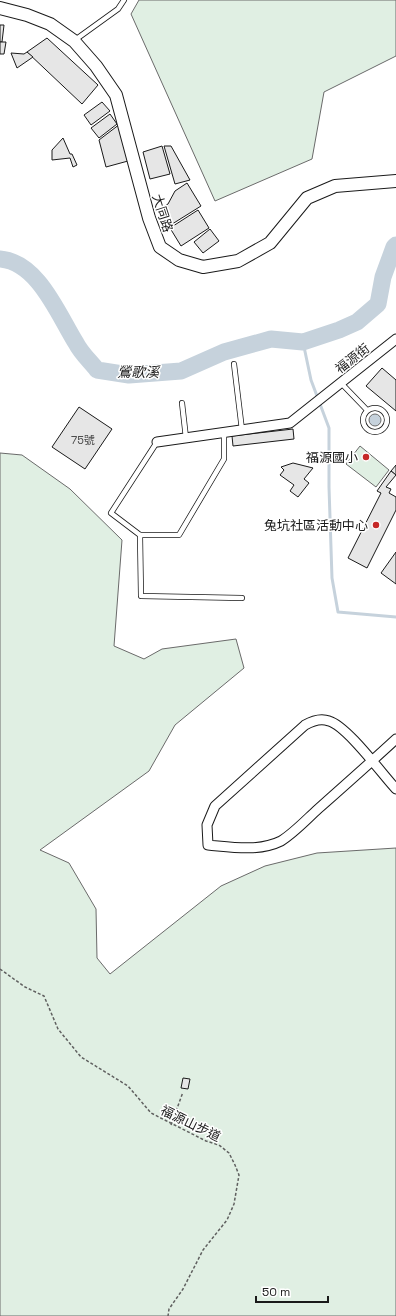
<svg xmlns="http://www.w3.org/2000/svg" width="396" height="1316" viewBox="0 0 396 1316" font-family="'Space Grotesk','Noto Sans TC',sans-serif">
<rect width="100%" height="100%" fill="#fff"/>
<!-- green -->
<g fill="#e0efe3" stroke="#6a6a6a">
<path d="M139,0H396V56L324,92L312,159L215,201L131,14Z"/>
<path d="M360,446L389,470L376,487L346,464Z"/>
<path d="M0,453L22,455L70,489L122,540L114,646L144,659L162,649L236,639L244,668L175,725L149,771L40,850L69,863L96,909L97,958L110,974L221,886L265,866L317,853L396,848V1316H0Z"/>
</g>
<!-- water -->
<circle fill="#c6d2dc" stroke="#6a6a6a" cx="375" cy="420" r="6"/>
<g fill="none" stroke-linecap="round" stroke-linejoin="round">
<!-- stream -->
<path stroke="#c6d2dc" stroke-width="3" d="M303,342L311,380L329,428V487L332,578L338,612L396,617"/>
<!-- river -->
<path stroke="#c6d2dc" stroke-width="17" d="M0,259C38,262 58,314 76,343C81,353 90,361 97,370L129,375L181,371L224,352L271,339L303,342L339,330L357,322L378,304L383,277L394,247L396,245"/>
</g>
<!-- building -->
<g fill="#e6e6e6" stroke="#1a1a1a">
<path d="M0,25H4L2,42H0Z"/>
<path d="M47,38L98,85L82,104L27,52Z"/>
<path d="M0,42H6L4,54H0Z"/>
<path d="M27,52L33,57L17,68L11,53L24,54Z"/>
<path d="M102,102L110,111L91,125L84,115Z"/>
<path d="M110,114L117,124L99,138L91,128Z"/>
<path d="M120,124L128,161L106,167L99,140Z"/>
<path d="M63,138L70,154H72L77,165L73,167L70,158L52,160V150Z"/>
<path d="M162,146L170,174L150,179L143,152Z"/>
<path d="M164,146H171L190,180L175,184Z"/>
<path d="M187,183L201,206L169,226L160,209L168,204L175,191Z"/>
<path d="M198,210L209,228L181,246L170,228Z"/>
<path d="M210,229L219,241L203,253L194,242Z"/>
<path d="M382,368L396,380V411L366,386Z"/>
<path d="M79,407L112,429L85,469L52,447Z"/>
<path d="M293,429L294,439L233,446L232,436Z"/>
<path d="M293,463L313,468L304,479L309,483L298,497L290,491L294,485L280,475L284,470L281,467Z"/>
<path d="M396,465V475L391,471Z"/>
<path d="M391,471L396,475L386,487L391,489L389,493L396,497V510L367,568L348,558L381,493L377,491Z"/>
<path d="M396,552V584L381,573Z"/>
<path d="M183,1078L190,1079L188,1089L181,1088Z"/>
</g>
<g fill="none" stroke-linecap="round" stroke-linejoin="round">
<!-- lane casing -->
<g stroke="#1a1a1a" stroke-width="6">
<g id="lane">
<path d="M75,40L118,9L124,0"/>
<path d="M234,364L242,430"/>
<path d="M341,383L367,410"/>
<path d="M182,403L186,438"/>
<circle cx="375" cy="420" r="12"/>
<path d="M157,442L111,513L140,535L141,596L242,598"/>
<path d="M140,535H179L224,459V432"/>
</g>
</g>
<!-- street casing -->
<g stroke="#1a1a1a" stroke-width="11">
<g id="street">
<path d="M157,442L290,423L396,339"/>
<path d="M396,739C370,763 344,786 318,809C307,819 294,833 281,841C259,852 231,847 208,845L207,825L215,806L305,725C312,721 321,718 329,721C347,726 382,774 396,789"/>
</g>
</g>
<!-- secondary casing -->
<g stroke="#1a1a1a" stroke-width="14">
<path id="secondary" d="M0,8L27,15L50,24L74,41L96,66L116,95L149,218L160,247L179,260L203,267L238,261L270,243L307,198L335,186L396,181"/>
</g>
<!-- path -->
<g stroke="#5f5f5f" stroke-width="1.5" stroke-dasharray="3 2" stroke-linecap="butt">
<path d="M0,969L25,987L44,996L58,1029L81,1057L128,1086L151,1113L206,1141L219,1145L229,1153L235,1165L239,1175L234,1204L227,1220L203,1250L183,1289L169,1309L168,1316"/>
<path d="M171,1125L183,1092"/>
</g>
<!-- lane -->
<use href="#lane" stroke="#fff" stroke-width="4.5"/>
<!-- street -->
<use href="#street" stroke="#fff" stroke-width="9"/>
<!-- secondary -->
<use href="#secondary" stroke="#fff" stroke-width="12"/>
</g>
<!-- markers -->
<g fill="#c62828" stroke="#fff" stroke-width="1.5">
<circle cx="366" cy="457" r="4"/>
<circle cx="376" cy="525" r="4"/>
</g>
<g text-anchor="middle" stroke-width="3" stroke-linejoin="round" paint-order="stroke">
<!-- number labels -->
<g font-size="11" fill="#4d4d4d">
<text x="83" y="444">75號</text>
</g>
<!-- street labels -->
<g font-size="13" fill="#1a1a1a" stroke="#fff">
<text transform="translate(163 213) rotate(72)" y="5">大同路</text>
<text transform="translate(352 358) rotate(-38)" y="5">福源街</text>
<text transform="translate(191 1123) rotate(26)" y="5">福源山步道</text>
</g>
<!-- poi labels -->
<g font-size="13" fill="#1a1a1a" stroke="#fff" text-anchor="end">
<text x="358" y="462">福源國小</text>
<text x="368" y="530">兔坑社區活動中心</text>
</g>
<!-- water labels -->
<g font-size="14" font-style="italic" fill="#1a1a1a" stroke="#fff">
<text x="138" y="377">鶯歌溪</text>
</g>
</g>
<!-- scale -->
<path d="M256 1296v6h72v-6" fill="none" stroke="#1a1a1a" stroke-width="2"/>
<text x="262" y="1296" font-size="12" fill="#1a1a1a" stroke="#ffffff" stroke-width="3" paint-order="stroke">50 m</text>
</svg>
